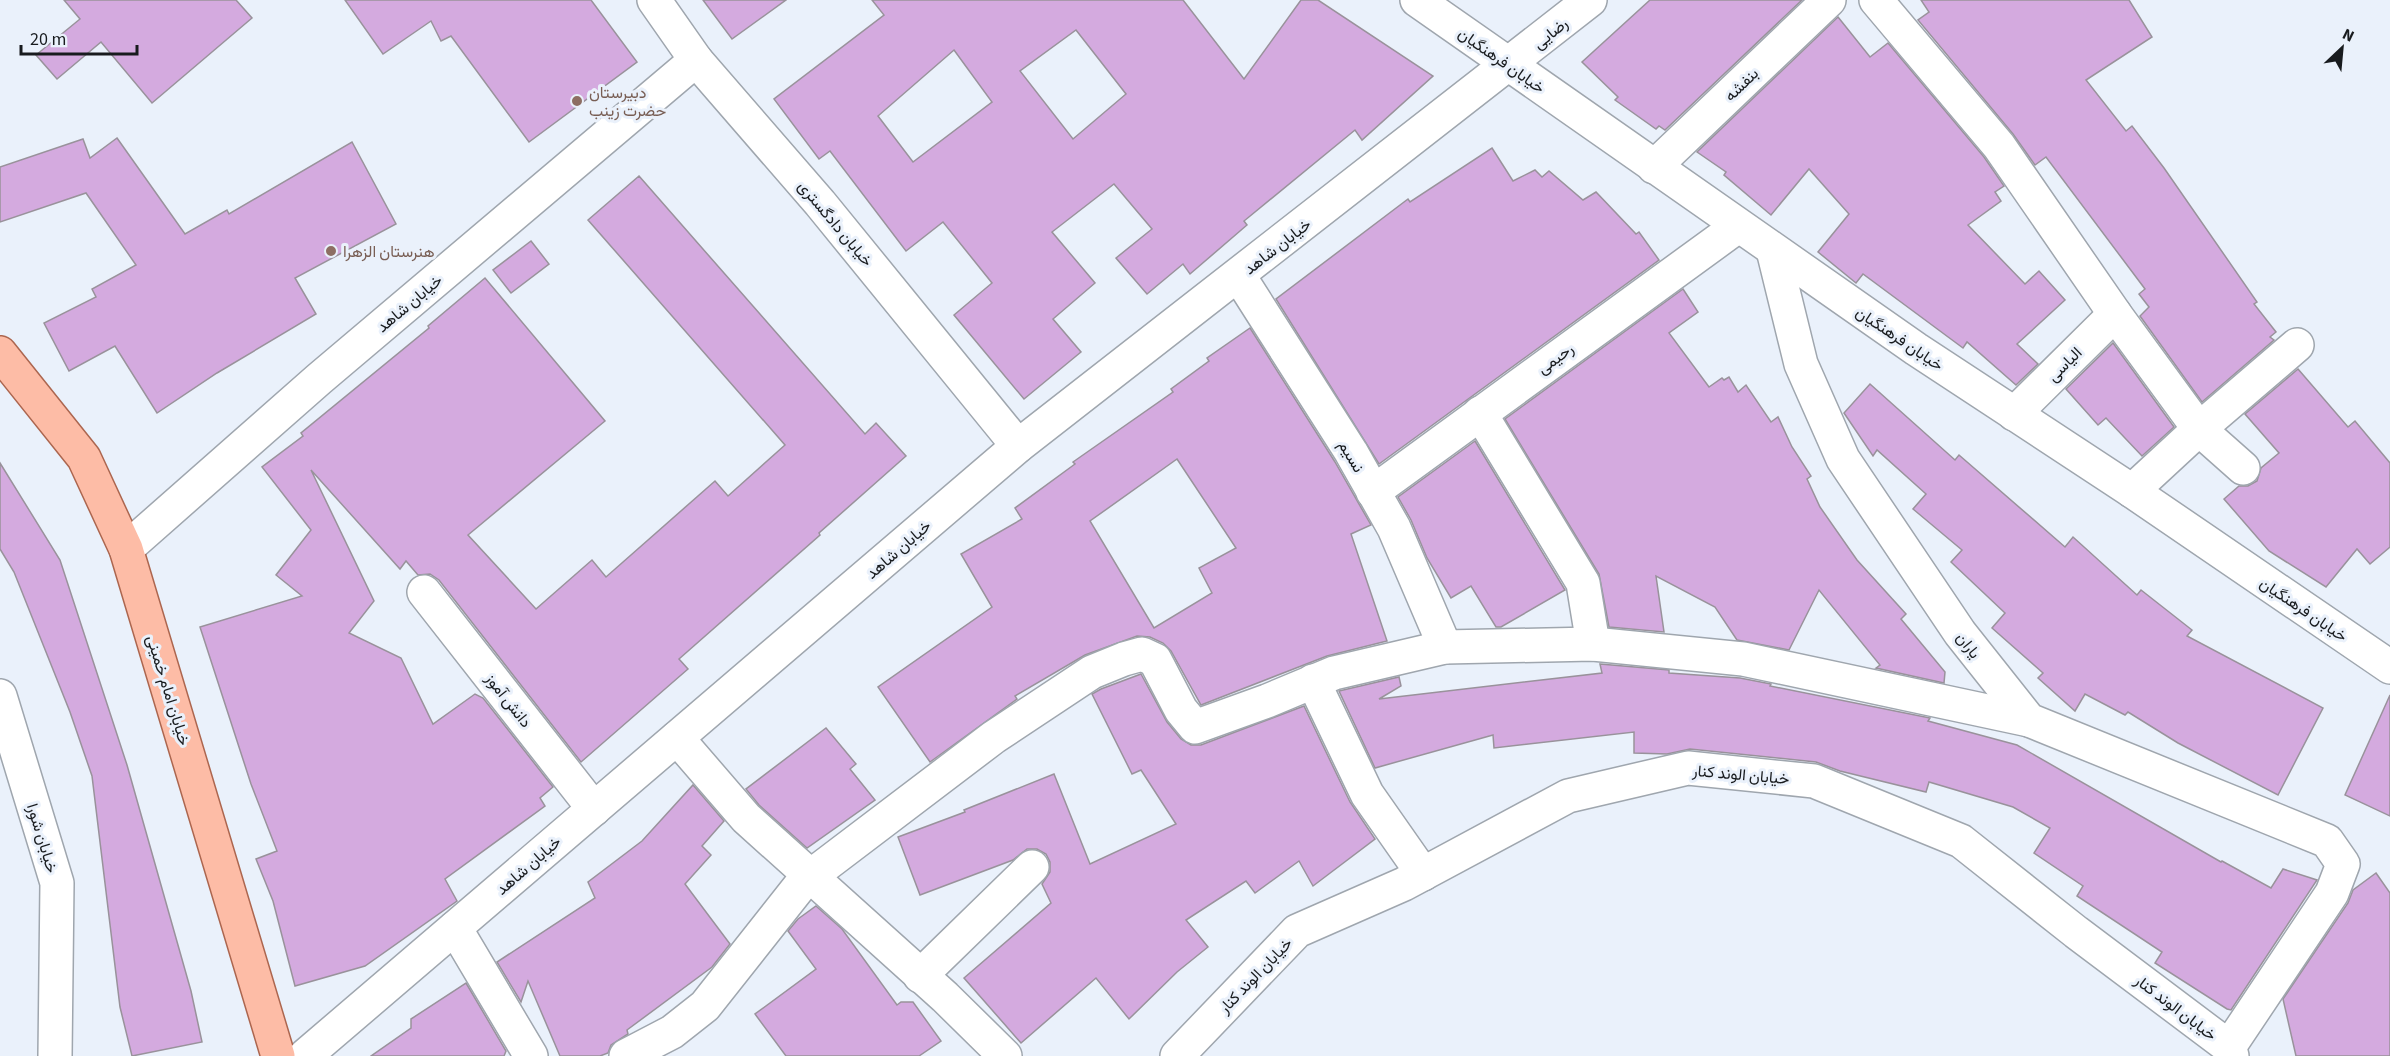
<svg xmlns="http://www.w3.org/2000/svg" width="2390" height="1056" viewBox="0 0 2390 1056" font-family="'Source Sans 3',Vazirmatn,sans-serif">
<rect width="100%" height="100%" fill="#eaf1fb"/>
<!-- building -->
<g fill="#d4aadf" stroke="#99929b" stroke-width="1.5" fill-rule="evenodd">
<path d="M64,0H236L252,18L152,103L101,42L57,79L36,55L80,19Z"/>
<path d="M345,0H591L637,62L529,142L451,36L441,41L431,21L383,54Z"/>
<path d="M703,0H786L732,39Z"/>
<path d="M872,0H1183L1244,79L1301,0H1318L1433,76L1362,140L1355,130L1244,221L1247,225L1190,274L1183,264L1147,294L1116,258L1152,229L1114,184L1052,232L1095,283L1053,319L1081,352L1024,399L954,315L992,283L943,222L906,251L830,151L819,159L774,99L884,15ZM1076,30L1126,94L1073,139L1020,71ZM954,50L992,102L913,162L878,116Z"/>
<path d="M1650,0H1802L1665,130L1659,126L1656,129L1615,100L1618,97L1582,62Z"/>
<path d="M1921,0H2129L2152,37L2086,80L2126,131L2132,126L2164,168L2257,302L2254,304L2276,332L2270,337L2274,340L2202,402L2140,316L2149,307L2139,294L2145,289L2046,157L2035,165L2013,134L1918,20L1929,12Z"/>
<path d="M1838,17L1870,57L1888,43L1984,157L2004,186L1995,192L2001,201L1968,225L2025,284L2039,271L2065,300L2017,344L2038,364L2016,385L1967,342L1963,348L1863,274L1856,283L1818,252L1849,214L1809,169L1771,215L1724,175L1726,172L1697,152Z"/>
<path d="M117,138L185,234L227,210L229,214L352,142L396,224L295,278L316,314L217,373L157,413L115,346L69,371L44,323L96,297L92,289L136,265L86,193L0,222V167L83,139L90,158Z"/>
<path d="M1492,148L1513,181L1535,170L1542,177L1549,171L1583,200L1596,192L1636,234L1639,232L1659,260L1379,464L1276,299L1408,199L1410,202Z"/>
<path d="M639,176L865,434L876,423L906,456L819,533L820,535L679,659L688,669L581,762L439,580L430,574L418,575L406,561L400,569L311,470L374,601L349,633L401,658L433,724L475,694L483,698L553,787L540,798L545,806L445,879L457,901L365,966L295,986L273,901L256,859L277,851L251,784L200,627L302,596L276,575L311,530L262,467L303,436L301,433L429,328L428,326L485,278L605,421L468,535L536,609L592,560L606,577L715,481L728,496L785,445L588,220Z"/>
<path d="M531,241L549,264L511,293L493,270Z"/>
<path d="M1683,289L1698,312L1669,333L1709,387L1722,378L1724,380L1729,377L1738,392L1746,385L1771,422L1778,417L1792,447L1811,476L1807,479L1820,507L1857,560L1906,614L1901,619L1945,672L1944,683L1876,668L1880,665L1819,590L1789,650L1737,640L1715,607L1656,576L1664,632L1609,627L1599,574L1505,419Z"/>
<path d="M1250,328L1335,462L1371,525L1351,534L1387,641L1327,656L1201,705L1171,651L1163,643L1150,637L1137,636L1085,655L1015,696L1017,699L930,762L878,687L992,607L961,554L1022,519L1015,508L1075,464L1073,462L1173,392L1171,389L1209,361L1207,358ZM1177,459L1236,548L1199,568L1212,593L1154,628L1090,521Z"/>
<path d="M2113,343L2174,427L2142,456L2106,418L2098,425L2066,389Z"/>
<path d="M2298,369L2348,427L2355,421L2390,463V547L2370,564L2357,549L2326,587L2269,551L2224,499L2239,486H2248L2257,481L2261,468L2279,453L2245,414Z"/>
<path d="M1870,384L1955,460L1959,455L2065,547L2073,537L2137,595L2141,590L2192,630L2187,636L2323,708L2278,795L2178,743L2128,712L2125,715L2085,694L2075,711L2038,678L2043,673L1992,628L2005,613L1951,562L1962,550L1913,509L1926,494L1877,450L1873,456L1844,413Z"/>
<path d="M1475,441L1565,590L1501,627H1496L1471,586L1451,598L1427,558L1411,520L1398,497Z"/>
<path d="M0,463L60,560L127,765L191,991L202,1042L132,1056L120,1007L92,776L70,712L14,572L0,549Z"/>
<path d="M1600,664L1669,670V673L1740,678L1771,684L1770,686L1930,718L1928,721L2017,745L2221,862L2222,861L2271,888L2283,869L2317,880L2231,1010L2227,1009L2155,963L2162,952L2077,896L2083,886L2034,853L2050,828L2013,807L1929,782L1926,792L1840,771L1816,762L1690,749L1667,754L1634,753V732L1494,748L1493,735L1375,768L1339,691L1399,677L1401,686L1379,699L1602,673Z"/>
<path d="M1141,674L1167,722L1181,739L1191,745H1201L1304,706L1350,802L1375,839L1313,886L1299,861L1255,893L1246,881L1186,920L1208,947L1177,972L1129,1019L1096,978L1021,1043L964,978L1051,903L1042,884L1050,872V862L1046,854L1037,849H1027L1013,860L920,895L898,837L965,812L964,810L1054,774L1090,864L1176,824L1141,770L1132,774L1092,694L1101,689Z"/>
<path d="M2390,695V816L2345,795Z"/>
<path d="M826,728L856,764L850,769L875,800L807,848L759,805L746,789Z"/>
<path d="M693,785L724,821L702,846L711,855L685,884L730,944L712,967L627,1030L628,1034L611,1045L608,1053L600,1056H560L528,981L521,1002L497,962L595,898L588,882L642,841Z"/>
<path d="M2376,873L2390,893V1056H2296L2283,999L2348,903L2353,890Z"/>
<path d="M816,906L842,929L897,1005L901,1002H913L941,1041L919,1056H786L755,1014L816,969L788,931L798,919Z"/>
<path d="M466,983L506,1051L504,1056H371L411,1028V1019Z"/>
</g>
<g fill="none" stroke-linecap="round" stroke-linejoin="round">
<!-- minor casing -->
<g stroke="#9fa6ae" stroke-width="36">
<g id="minor">
<path d="M654,0L696,60L820,203L1018,446"/>
<path d="M1417,0L1916,349L2132,491L2390,667"/>
<path d="M1876,0L1999,146L2115,314L2199,429L2243,468"/>
<path d="M1654,167L1829,0"/>
<path d="M1773,250L1801,364L1843,459L1960,633L2029,720L2327,841L2343,864L2332,893L2229,1047"/>
<path d="M1239,276L1351,452L1394,528L1445,647"/>
<path d="M1480,413L1583,583L1593,644"/>
<path d="M2014,414L2115,314"/>
<path d="M2132,491L2199,429L2297,345"/>
<path d="M1373,492L1738,226"/>
<path d="M126,549L319,379L696,60"/>
<path d="M424,592L594,809"/>
<path d="M1313,681L1367,794L1423,874"/>
<path d="M0,696L57,883L55,1056"/>
<path d="M677,738L746,818L945,997L1005,1056"/>
<path d="M455,928L531,1056"/>
<path d="M920,976L1032,867"/>
<path d="M305,1056L1018,446L1590,0"/>
<path d="M626,1056L672,1032L705,1006L803,882L994,737L1092,672L1124,659L1142,654L1155,660L1181,710L1195,727L1267,701L1334,673L1445,647L1593,644L1743,659L2029,720"/>
<path d="M1177,1056L1297,931L1404,884L1568,796L1688,768L1814,781L1961,841L2076,932L2229,1047L2232,1056"/>
</g>
</g>
<!-- major casing -->
<g stroke="#ac664f" stroke-width="36">
<path id="major" d="M0,353L84,458L126,549L278,1056"/>
</g>
<!-- minor -->
<use href="#minor" stroke="#fff" stroke-width="33"/>
<!-- major -->
<use href="#major" stroke="#fdbca6" stroke-width="33"/>
</g>
<!-- markers -->
<g fill="#8d6e63" stroke="#eaf1fb" stroke-width="2">
<circle cx="577" cy="101" r="6"/>
<circle cx="331" cy="251" r="6"/>
</g>
<g text-anchor="middle" stroke-width="6" stroke-linejoin="round" paint-order="stroke">
<!-- street labels -->
<g font-size="16" fill="#181b1e" stroke="#eaf1fb">
<text transform="translate(1550 33) rotate(-39)" y="6">رضایی</text>
<text transform="translate(1502 60) rotate(35)" y="6">خیابان فرهنگیان</text>
<text transform="translate(1741 84) rotate(-44)" y="6">بنفشه</text>
<text transform="translate(836 223) rotate(50)" y="6">خیابان دادگستری</text>
<text transform="translate(1277 246) rotate(-38)" y="6">خیابان شاهد</text>
<text transform="translate(409 303) rotate(-40)" y="6">خیابان شاهد</text>
<text transform="translate(1900 338) rotate(34)" y="6">خیابان فرهنگیان</text>
<text transform="translate(1555 358) rotate(-36)" y="6">رحیمی</text>
<text transform="translate(2064 364) rotate(-45)" y="6">الیاسی</text>
<text transform="translate(1352 456) rotate(59)" y="6">نسیم</text>
<text transform="translate(898 549) rotate(-41)" y="6">خیابان شاهد</text>
<text transform="translate(2304 609) rotate(34)" y="6">خیابان فرهنگیان</text>
<text transform="translate(1969 645) rotate(52)" y="6">یاران</text>
<text transform="translate(169 690) rotate(73)" y="6">خیابان امام خمینی</text>
<text transform="translate(509 700) rotate(52)" y="6">دانش آموز</text>
<text transform="translate(1741 774) rotate(5)" y="6">خیابان الوند کنار</text>
<text transform="translate(43 838) rotate(73)" y="6">خیابان شورا</text>
<text transform="translate(528 865) rotate(-41)" y="6">خیابان شاهد</text>
<text transform="translate(1255 975) rotate(-46)" y="6">خیابان الوند کنار</text>
<text transform="translate(2176 1007) rotate(37)" y="6">خیابان الوند کنار</text>
</g>
<!-- education labels -->
<g font-size="16" fill="#785e54" stroke="#eaf1fb" text-anchor="start">
<text x="589" y="98">دبیرستان<tspan x="589" dy="18">حضرت زینب</tspan></text>
<text x="343" y="257">هنرستان الزهرا</text>
</g>
</g>
<!-- north arrow -->
<g transform="translate(2342 48) rotate(26)" stroke="#eaf1fb" stroke-width="4.5" paint-order="stroke">
<path d="M0-4.5L10 22L0 15L-10 22Z" fill="#181b1e"/>
<text y="-9" font-size="16" font-weight="bold" text-anchor="middle" fill="#181b1e">N</text>
</g>
<!-- scale -->
<path d="M21 45v9h116v-9" fill="none" stroke="#181b1e" stroke-width="3"/>
<text x="30" y="45" font-size="18" fill="#181b1e" stroke="#eaf1fb" stroke-width="4.5" paint-order="stroke">20 m</text>
</svg>
